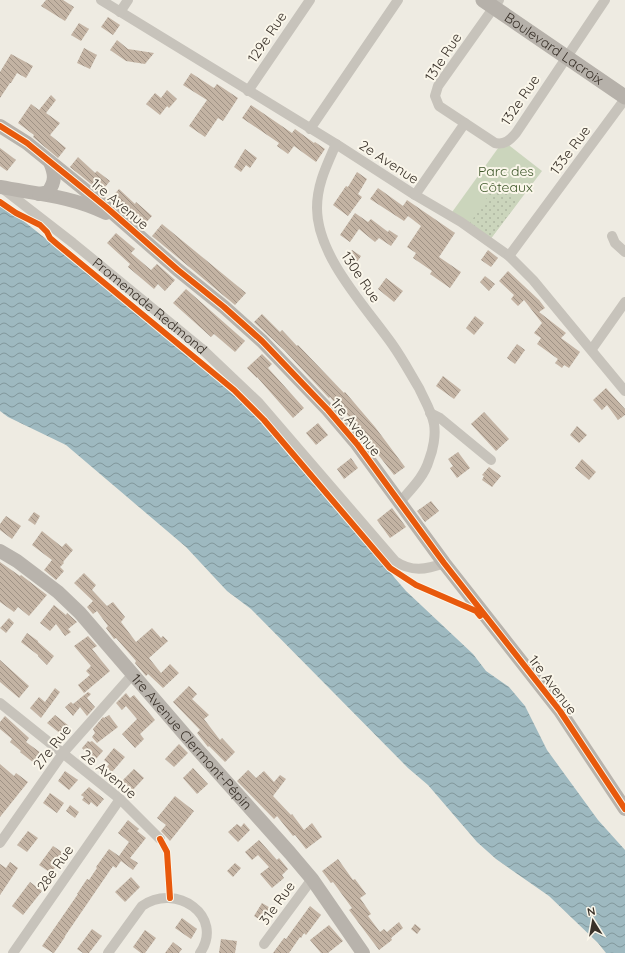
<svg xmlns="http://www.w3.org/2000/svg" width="625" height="953" viewBox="0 0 625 953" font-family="Quicksand,sans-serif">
<defs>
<pattern id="garden-dots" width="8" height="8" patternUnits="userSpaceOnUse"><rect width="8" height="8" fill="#cbd5bc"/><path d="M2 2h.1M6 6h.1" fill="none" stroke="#afb7a2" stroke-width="1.8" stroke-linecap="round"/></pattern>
<pattern id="water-waves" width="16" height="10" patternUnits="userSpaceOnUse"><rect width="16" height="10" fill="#9eb9c0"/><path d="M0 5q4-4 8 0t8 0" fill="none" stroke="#82979c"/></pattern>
<pattern id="building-back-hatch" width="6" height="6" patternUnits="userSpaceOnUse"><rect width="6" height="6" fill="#c3b3a3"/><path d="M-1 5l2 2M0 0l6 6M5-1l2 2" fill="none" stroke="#9f9285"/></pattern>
</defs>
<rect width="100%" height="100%" fill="#eeebe2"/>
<!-- green -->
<path fill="#cbd5bc" d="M506,143L542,171L489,241L450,215L501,144Z"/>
<!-- garden -->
<path fill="url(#garden-dots)" d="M495,186L519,201L489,241L468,226Z"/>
<!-- water -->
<path fill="url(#water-waves)" d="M0,205L21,219L172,339L250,410L406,591L473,654L486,671L509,687L525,706L547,750L598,820L625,850V953H606L598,943L549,896L496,859L477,842L428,785L408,768L251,609L227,591L186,547L66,445L8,417L0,411Z"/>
<!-- building -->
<g fill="url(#building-back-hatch)">
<path d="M46,0H63L74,7L65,21L41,6Z"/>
<path d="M108,17L120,25L113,35L101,27Z"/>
<path d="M79,23L89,29L81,41L71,35Z"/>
<path d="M117,40L128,49L154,53L145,64L126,61L110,50Z"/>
<path d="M84,48L97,55L90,69L77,63Z"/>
<path d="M11,54L33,66L26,78L17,73L11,83H10L0,98V72Z"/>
<path d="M191,73L214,88L217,84L238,98L223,121L218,118L205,137L189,126L207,100L183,85Z"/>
<path d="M167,90L177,99L169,108L167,106L160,115L146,104L155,93L161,98Z"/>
<path d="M51,95L56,100L46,113L60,123L50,135L66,148L58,158L33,137L34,135L18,123L31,104L39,110Z"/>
<path d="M251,105L292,133L295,129L314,143L315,142L325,149L316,162L294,146L288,154L277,146L279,143L242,118Z"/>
<path d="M0,148L16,160L7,171L0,166Z"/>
<path d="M245,149L257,158L250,168L246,165L241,172L234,167Z"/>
<path d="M78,157L95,173L97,171L110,181L101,192L70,167Z"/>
<path d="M357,172L367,179L358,194L362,197L348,216L333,205L346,186L348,187Z"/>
<path d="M378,188L403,206L407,200L455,233L439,257L461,272L450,288L430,274L432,271L413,258L416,253L407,247L421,226L408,216L404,221L370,199Z"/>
<path d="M119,189L135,204L136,202L152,216L142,227L110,199Z"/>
<path d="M355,213L368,222L371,219L388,232L389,230L398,236L391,246L379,238L375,242L359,229L350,242L340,235Z"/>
<path d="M162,224L246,293L235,305L152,236Z"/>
<path d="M116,233L135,249L131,253L151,270L157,264L175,280L165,291L158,284L154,289L128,267L130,264L107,243Z"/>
<path d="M352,250L361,256L357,262L348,255Z"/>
<path d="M488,250L498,258L491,267L481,260Z"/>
<path d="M508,271L539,300L545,308L539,312L566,333L561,338L580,352L569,368L564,365L562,368L555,363L558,359L537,344L541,338L534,333L542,323L524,300L518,306L511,299L514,295L499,281Z"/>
<path d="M485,276L495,284L489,291L480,282Z"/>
<path d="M386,278L403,291L394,302L378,289Z"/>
<path d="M186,289L245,341L235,352L214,334L211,337L173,303Z"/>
<path d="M262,314L280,332L282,330L297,346L298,345L344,393L345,392L375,427L405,467L394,475L345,412L344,414L330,397L329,398L284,350L254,322Z"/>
<path d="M475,316L484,323L474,335L466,328Z"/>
<path d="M517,344L525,350L515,364L507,358Z"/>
<path d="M262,354L272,364L268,368L304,408L293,418L257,377V378L247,368Z"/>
<path d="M443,376L461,390L454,399L436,386Z"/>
<path d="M606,388L625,409V415L618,420L607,405L602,410L593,400Z"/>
<path d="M484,412L509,439L496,451L471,424Z"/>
<path d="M318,423L328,435L316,445L306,433Z"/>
<path d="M577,426L587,435L579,443L570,435Z"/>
<path d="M458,452L470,468L457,478L450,468L453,466L448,459Z"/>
<path d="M351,458L358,468L344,479L337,469Z"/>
<path d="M582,459L596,472L589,480L575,468Z"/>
<path d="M489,467L501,476L492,487L482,480L484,476L482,475Z"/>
<path d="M431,501L439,511L425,522L417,511Z"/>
<path d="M392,508L406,527L390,538L377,520Z"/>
<path d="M34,512L40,516L35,525L28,520Z"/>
<path d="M6,516L21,526L12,539L0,530V524Z"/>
<path d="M42,531L62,547L66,543L73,550L63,562L64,563L60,567L64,571L56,580L44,570L52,560L32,545Z"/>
<path d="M0,562L20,576L21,575L47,595L29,616L18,607L14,612L0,602Z"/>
<path d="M84,573L96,585L92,590L107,606L113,602L125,617L121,622L136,642L152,628L161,638L163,636L168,641L149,658L161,673L170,664L179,673L163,688L148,674L146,676L135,663L136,661L116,638L114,639L106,628L108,626L97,611L93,614L87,607L93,601L74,583Z"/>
<path d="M54,605L66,615L67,613L77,622L68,629L71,632L65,636L56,624L50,631L40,623Z"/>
<path d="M9,618L14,623L6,633L0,628Z"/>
<path d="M27,633L38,641V642L54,656L47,665L38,656V655L21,642Z"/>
<path d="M88,636L97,646L92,649L110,671L84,693L78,685L90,675L86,671L91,666L74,646Z"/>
<path d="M0,660L29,686L19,698L0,682Z"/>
<path d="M189,686L197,694L192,699L209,715L204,719L220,740L222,738L235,752L225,762L209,746L208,747L197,733L200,730L173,702Z"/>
<path d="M55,688L60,692L41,718L30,708L39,697L45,702Z"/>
<path d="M88,692L91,694L87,698L95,707L87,716L80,707L73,716L65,707L71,702L73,704Z"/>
<path d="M126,693L130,698L134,695L155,720L140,734L144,739L135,748L122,734L137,719L126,706L122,710L116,703Z"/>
<path d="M55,715L69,726L62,735L47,723Z"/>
<path d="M109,715L118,727L97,743L92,737L95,733L93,729L103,717L104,718Z"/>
<path d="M5,716L29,738L26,742L41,753L34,763L20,752L21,751L10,742L12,739L0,729V722Z"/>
<path d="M88,741L90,742L92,741L103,751L95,760L82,748Z"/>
<path d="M179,744L188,753L174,767L165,759Z"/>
<path d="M114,748L125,757L112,772L107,767L109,764L104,760Z"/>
<path d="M0,764L14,776L16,773L28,782L0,817Z"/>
<path d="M193,768L208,784L197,794L183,778Z"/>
<path d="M134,769L144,778L131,792L121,782Z"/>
<path d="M248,770L256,778L264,771L274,782L280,775L286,779L273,796L291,815L292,814L304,830L312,823L322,837L306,849L295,835L293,836L277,816L274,819L237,781Z"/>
<path d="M65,771L78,780L69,790L58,781Z"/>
<path d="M89,787L104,799L97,807L91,802L89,805L82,800L84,797L81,795Z"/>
<path d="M50,793L64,803L57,813L43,803Z"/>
<path d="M175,796L194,811L170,841L161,831L166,825L157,818Z"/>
<path d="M70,805L79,812L75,818L66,811Z"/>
<path d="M128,820L139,829L137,831L146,838L130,858L138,863L133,870L121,861L116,868L113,866L65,936V937L54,953H53L42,946L78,894H77L87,879L89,880L97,868L96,867L109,849L119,856L129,842L118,833Z"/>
<path d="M244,823L250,830L238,842L228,832L237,824L241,827Z"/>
<path d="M28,831L38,838L27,852L17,845Z"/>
<path d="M259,840L277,860L279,858L288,869L282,875L284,878L272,888L260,874L269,867L258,855L252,860L245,852Z"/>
<path d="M53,846L65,854L51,873L39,865Z"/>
<path d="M338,859L353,880L355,879L366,894L360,898L371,914L368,916L380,932L384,929L387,932L399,922L403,928L391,938L392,940L379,950L349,910L352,908L333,882L331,883L322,871Z"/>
<path d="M10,862L18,868L0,895V864L6,868Z"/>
<path d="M235,863L241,868L233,877L227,871Z"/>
<path d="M131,877L140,887L125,902L115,892Z"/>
<path d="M30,882L42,891L23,915L12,906Z"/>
<path d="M262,903L272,909L269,913L272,915L266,924L254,916Z"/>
<path d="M310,906L321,915L306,935L304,933L301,938L300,937L289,953H273L284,938L286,939Z"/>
<path d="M182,918L197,929L191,939L175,928Z"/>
<path d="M415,924L421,929L417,934L411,929Z"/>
<path d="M329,925L343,941L328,953H321L310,940Z"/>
<path d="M92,929L102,936L89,953H83L77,949Z"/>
<path d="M145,930L156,938L145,953H141L133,947Z"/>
<path d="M221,939L237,941L235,953H219Z"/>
<path d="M173,942L182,949L179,953H165Z"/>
</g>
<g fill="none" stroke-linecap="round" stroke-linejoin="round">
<!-- street -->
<g stroke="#c7c3bb" stroke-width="10">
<path d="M101,0L336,144L415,195L461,222L509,256L533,280L625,391"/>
<path d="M499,0L438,86L435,96L439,106L495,143C505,145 510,140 516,133L605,0"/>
<path d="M120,12L128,0"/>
<path d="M248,91L310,0"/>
<path d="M310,129L398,0"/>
<path d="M336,144C327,165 317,184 317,208C317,256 365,306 392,344C402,358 410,373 419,388C424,399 432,412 434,424C436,435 433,450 429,460C424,477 411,489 400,502"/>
<path id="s1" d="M2,188L73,243L201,348L259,403L395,561C411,572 426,570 444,563"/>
<path d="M415,195L465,123"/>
<path d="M612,236L615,243L625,252"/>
<path d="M509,256L625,99"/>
<path d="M592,349L625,302"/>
<path d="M430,413L440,418L491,460"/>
<path d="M0,703L120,799L160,839"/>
<path d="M0,843L63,753L133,674"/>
<path d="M264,944L312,879"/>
<path d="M13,953L120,799"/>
<path d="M108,953L142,906C176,882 225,916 200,953"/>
</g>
<!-- secondary -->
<g stroke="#b8b3ac" stroke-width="14">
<path d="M0,126L27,143L106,207L178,270L224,307L262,341L328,410L357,444L444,563L560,711L625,809"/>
<path d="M0,187C37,194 71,196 106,213"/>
<path d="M39,194L48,192C56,181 55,174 50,162"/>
<path id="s2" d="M0,551L17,561L58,592L80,613L198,750L290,853L312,879L363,953"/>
</g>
<!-- primary -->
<path stroke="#b6b1aa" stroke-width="15" id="s3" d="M483,0L625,97"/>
<!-- cycleway casing -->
<g stroke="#faf6ea" stroke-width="8">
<g id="cycleway">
<path d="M0,126L27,143L106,207L178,270L224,307L262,341L328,410L357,444L444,563L560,711L625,809"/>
<path d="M0,202L16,213L40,225L47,232L50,238L57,244L234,390L264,420L390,568L416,585L476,611L480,616"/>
<path d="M160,839L167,852L170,898"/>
</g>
</g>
<!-- cycleway -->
<use href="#cycleway" stroke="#e8590c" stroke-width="6"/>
</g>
<g text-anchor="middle" stroke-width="4" stroke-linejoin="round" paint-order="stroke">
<!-- street labels -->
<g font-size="14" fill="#393129" stroke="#faf6ea">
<text transform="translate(267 37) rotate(-56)" y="5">129e Rue</text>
<text dy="5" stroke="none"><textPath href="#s3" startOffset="86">Boulevard Lacroix</textPath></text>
<text transform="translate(443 57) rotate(-57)" y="5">131e Rue</text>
<text transform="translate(520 100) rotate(-56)" y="5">132e Rue</text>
<text transform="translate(570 150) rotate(-53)" y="5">133e Rue</text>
<text transform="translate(389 162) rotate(33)" y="5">2e Avenue</text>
<text transform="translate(120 204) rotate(40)" y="5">1re Avenue</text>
<text transform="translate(361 277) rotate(56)" y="5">130e Rue</text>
<text dy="5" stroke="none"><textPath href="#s1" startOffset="189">Promenade Redmond</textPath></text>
<text transform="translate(356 427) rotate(51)" y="5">1re Avenue</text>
<text transform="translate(553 685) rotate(53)" y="5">1re Avenue</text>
<text dy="5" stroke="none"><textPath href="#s2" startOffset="272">1re Avenue Clermont-Pépin</textPath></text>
<text transform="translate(52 747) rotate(-52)" y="5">27e Rue</text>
<text transform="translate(109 774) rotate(40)" y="5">2e Avenue</text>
<text transform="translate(55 868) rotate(-55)" y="5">28e Rue</text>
<text transform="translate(277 903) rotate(-54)" y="5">31e Rue</text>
</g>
<!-- park labels -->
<g font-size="14" fill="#3f582b" stroke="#faf6ea">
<text x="506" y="176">Parc des<tspan x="506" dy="16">Côteaux</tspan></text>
</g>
</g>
<!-- north arrow -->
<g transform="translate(593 921) rotate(349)" stroke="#faf6ea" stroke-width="3" paint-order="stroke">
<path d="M0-3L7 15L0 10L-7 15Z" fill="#393129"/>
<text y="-6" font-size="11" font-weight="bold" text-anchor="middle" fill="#393129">N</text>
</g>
</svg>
